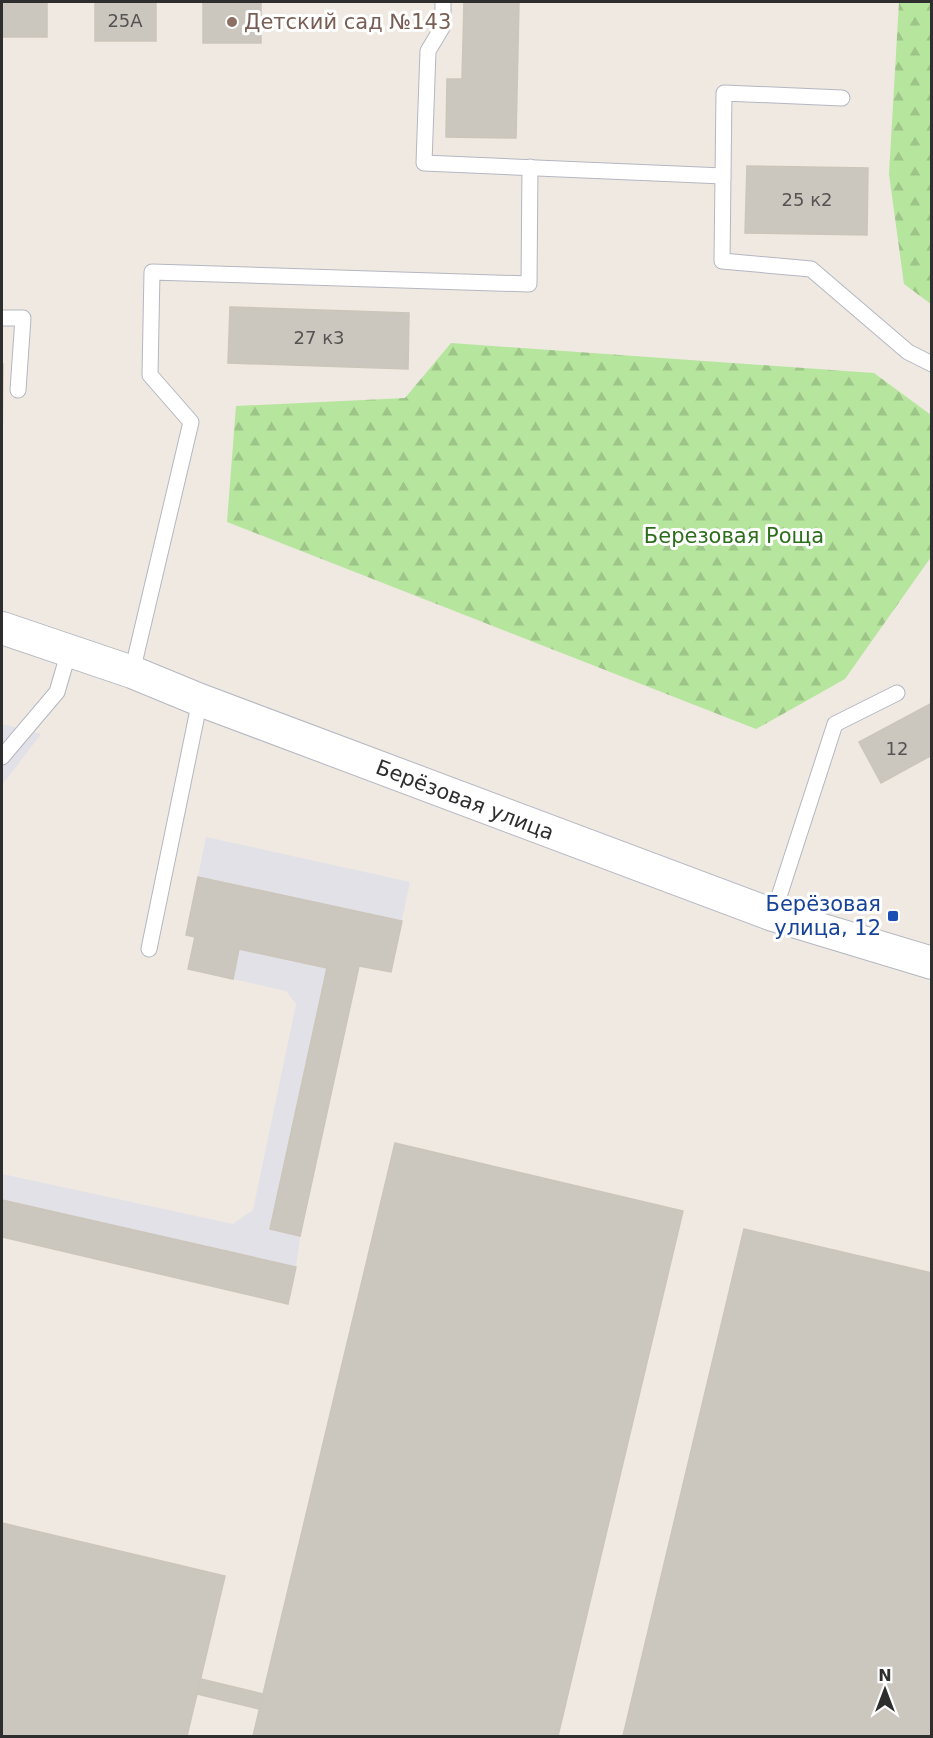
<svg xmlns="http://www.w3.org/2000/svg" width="933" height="1738" viewBox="0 0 933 1738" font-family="'DejaVu Sans',sans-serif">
<defs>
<pattern id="forest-firs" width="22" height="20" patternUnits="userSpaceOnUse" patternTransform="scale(1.5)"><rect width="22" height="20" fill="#b6e59e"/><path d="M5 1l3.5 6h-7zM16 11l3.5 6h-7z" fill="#9dc588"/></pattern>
</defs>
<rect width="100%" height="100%" fill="#efe9e1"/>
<!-- industrial -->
<g fill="#e3e1e8">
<path d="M2,724L41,734L2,785Z"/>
<path d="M206,837L410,882L391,972L359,966L300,1236L296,1267L288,1304L2,1237V1174L233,1224L253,1210L296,1004L286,991L188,969L195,937L186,935Z"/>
</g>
<!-- forest -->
<g fill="url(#forest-firs)">
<path d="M899,2H931V304L904,284L889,174Z"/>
<path d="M451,343L874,373L931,415V557L845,679L756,729L227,522L236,406L405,398Z"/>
</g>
<!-- building -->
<g fill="#cbc7bf" stroke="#cbc5ba" stroke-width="1.5">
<rect x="2" y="2" width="45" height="35"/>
<rect x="95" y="2" width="61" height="39"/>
<rect x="203" y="2" width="58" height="41"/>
<path d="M464,2H519L516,138L446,137L447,79H462Z"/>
<path d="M747,166L868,168L867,235L745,233Z"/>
<path d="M230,307L409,313L408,369L228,363Z"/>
<path d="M2,364H3L2,448Z"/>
<path d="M932,703V755L881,783L859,742Z"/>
<path d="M198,877L402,921L391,972L359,966L300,1236L270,1229L327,968L239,949L233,979L188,969L195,937L186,935Z"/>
<path d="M395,1143L683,1211L558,1736H253Z"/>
<path d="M2,1200L296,1267L288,1304L2,1237Z"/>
<path d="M744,1229L932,1273V1736H623Z"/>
<path d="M2,1523L225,1576L187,1736H2Z"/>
<path d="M201,1679L263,1694L259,1709L197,1694Z"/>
</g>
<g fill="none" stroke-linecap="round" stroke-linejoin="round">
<!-- service casing -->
<g stroke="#b4b7c1" stroke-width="17">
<g id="service">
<path d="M443,2V26L428,51L424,163L723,176L724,93L842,98"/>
<path d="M723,176L722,261L811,269L908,352L932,364"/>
<path d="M2,318H23L18,390"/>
<path d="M132,672L191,422L150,375L152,272L529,284L530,167"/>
<path d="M2,757L57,692L69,651"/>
<path d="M773,915L835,724L897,693"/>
<path d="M149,949L200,700"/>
</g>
</g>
<!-- minor casing -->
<g stroke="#b4b7c1" stroke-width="34">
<path id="minor" d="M2,628L132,672L200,700L773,915L932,963"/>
</g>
<!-- service -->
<use href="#service" stroke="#fff" stroke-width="15"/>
<!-- minor -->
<use href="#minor" stroke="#fff" stroke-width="32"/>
</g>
<!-- markers -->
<circle fill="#8d6e63" stroke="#fff" stroke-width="2" cx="232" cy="22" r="6"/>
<rect fill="#1a4fb4" stroke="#fff" stroke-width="2" x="887" y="910" width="12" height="12" rx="3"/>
<g text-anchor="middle" stroke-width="6" stroke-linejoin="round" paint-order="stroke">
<!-- number labels -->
<g font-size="18" fill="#555452">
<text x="125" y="27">25А</text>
<text x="807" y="206">25 к2</text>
<text x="319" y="344">27 к3</text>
<text x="897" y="755">12</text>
</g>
<!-- education labels -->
<g font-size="21" fill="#785e54" stroke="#fff" text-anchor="start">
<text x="244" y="29">Детский сад №143</text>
</g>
<!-- park labels -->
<g font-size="21" fill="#2c6e1b" stroke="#fff">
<text x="734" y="543">Березовая Роща</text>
</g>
<!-- street labels -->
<g font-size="21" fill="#2e2e2e" stroke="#fff">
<text transform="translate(465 800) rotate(21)" y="7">Берёзовая улица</text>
</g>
<!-- transit labels -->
<g font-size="21" fill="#164399" stroke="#fff" text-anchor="end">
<text x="881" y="911">Берёзовая<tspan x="881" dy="24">улица, 12</tspan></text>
</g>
</g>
<!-- border -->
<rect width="933" height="1738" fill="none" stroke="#2e2e2e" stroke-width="6"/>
<!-- north arrow -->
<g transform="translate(885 1690)" stroke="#ffffff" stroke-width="4.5" paint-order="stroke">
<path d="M0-4.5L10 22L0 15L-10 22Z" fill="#2e2e2e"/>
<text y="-9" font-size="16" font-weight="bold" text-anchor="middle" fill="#2e2e2e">N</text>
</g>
</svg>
